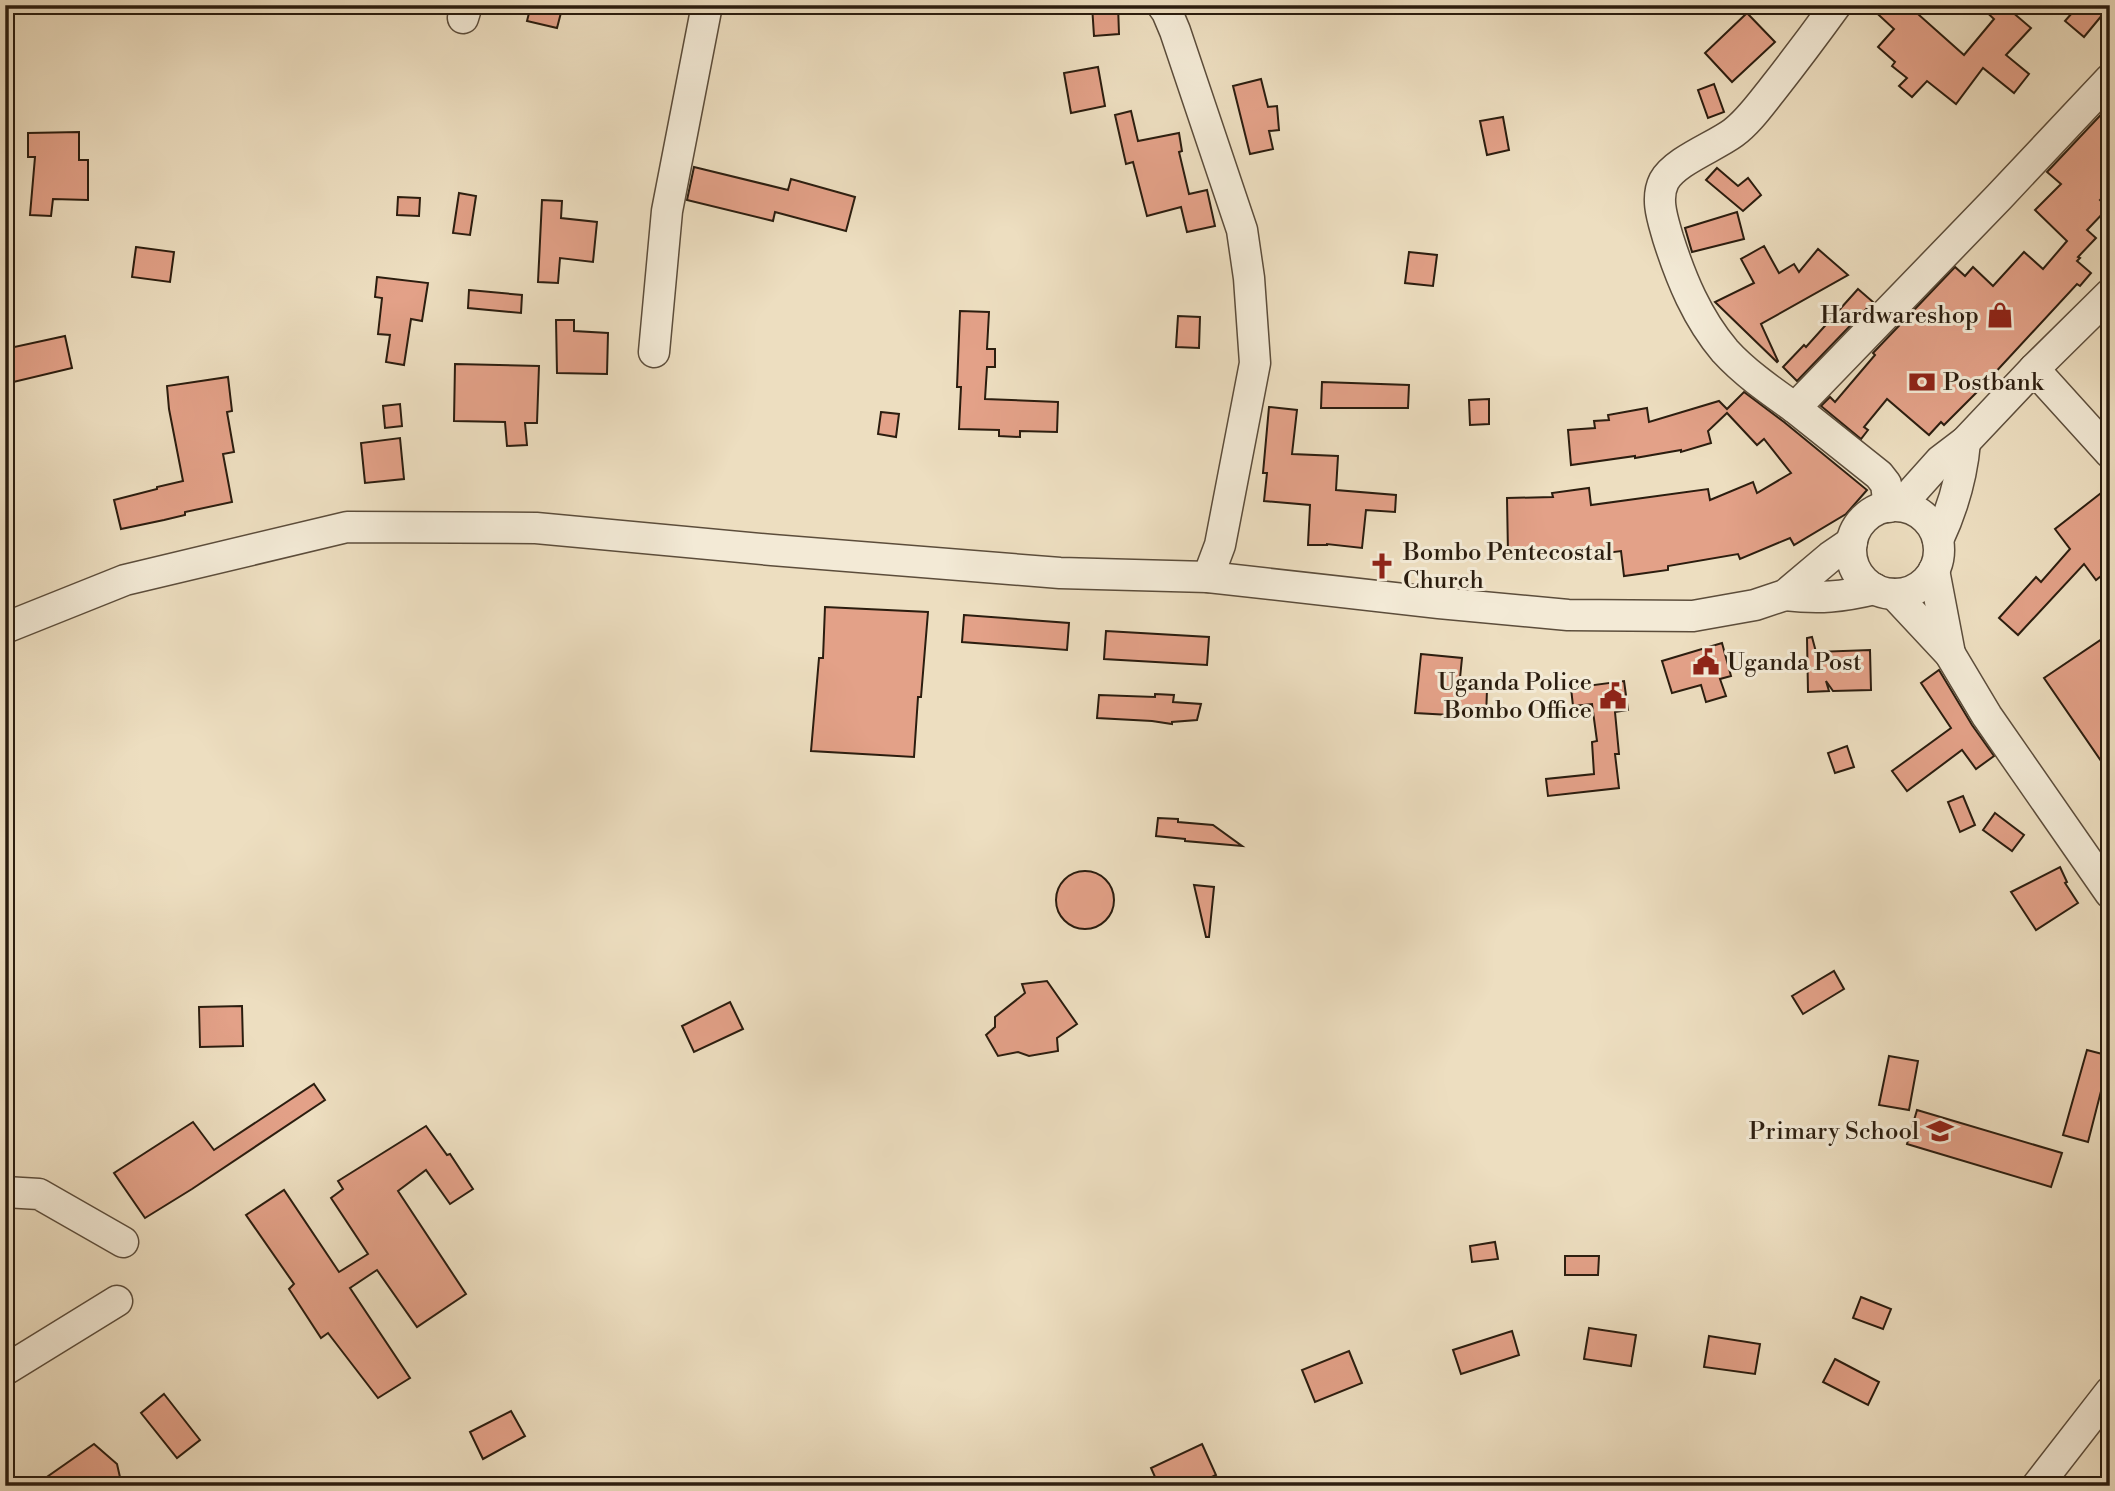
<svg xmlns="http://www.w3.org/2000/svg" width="2115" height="1491" viewBox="0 0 2115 1491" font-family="'Libre Bodoni',serif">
<rect width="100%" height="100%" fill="#eddec0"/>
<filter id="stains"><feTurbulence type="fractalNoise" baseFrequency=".00286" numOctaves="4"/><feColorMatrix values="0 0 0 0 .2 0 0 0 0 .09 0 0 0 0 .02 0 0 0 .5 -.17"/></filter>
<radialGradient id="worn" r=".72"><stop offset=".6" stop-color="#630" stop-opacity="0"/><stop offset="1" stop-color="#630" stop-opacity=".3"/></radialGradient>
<!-- building -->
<g fill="#e3a188" stroke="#2b1d0f" stroke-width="2">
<path d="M531,5H563L557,28L527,21Z"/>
<path d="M1092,5H1118L1119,34L1094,36Z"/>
<path d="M1868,5H1928L1919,15L1964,55L1994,19L1979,5H2004L2031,28L2006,55L2029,74L2014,93L1983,68L1956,104L1927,81L1912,97L1899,86L1907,78L1892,66L1895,62L1878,47L1894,29Z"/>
<path d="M2079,5H2093L2103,14L2084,37L2065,21Z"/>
<path d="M1747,13L1775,42L1732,82L1705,53Z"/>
<path d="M1098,67L1105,106L1071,113L1064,73Z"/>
<path d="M1261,79L1268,107L1277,106L1279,130L1269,131L1273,149L1250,154L1233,86Z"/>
<path d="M1714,84L1724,112L1708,118L1698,90Z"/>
<path d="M2110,105V190L2100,200L2108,208L2087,230L2096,238L2078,257L2080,258L2077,261L2091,273L2080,286L2077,284L1979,390L1944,425L1941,422L1929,435L1887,399L1864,427L1868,430L1861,439L1821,406L1830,397L1835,402L1875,355L1873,353L1955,267L1965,276L1973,267L1993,286L2024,252L2043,269L2067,241L2035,210L2061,184L2047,172Z"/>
<path d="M1131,111L1138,141L1179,133L1182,151L1179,152L1189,194L1207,190L1215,226L1187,232L1181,207L1147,216L1133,162L1126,164L1115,115Z"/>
<path d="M1503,117L1509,150L1487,155L1480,121Z"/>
<path d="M79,132V160H88V200L53,199L51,216L30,215L35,157H28V133Z"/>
<path d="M694,167L788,190L791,179L855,197L846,231L775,212L773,221L687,200Z"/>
<path d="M1717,168L1738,186L1748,178L1761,195L1743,211L1706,180Z"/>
<path d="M459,193L476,196L470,235L453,233Z"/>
<path d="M398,197L420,198L419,216L397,215Z"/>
<path d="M542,200L562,201L561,218L597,222L593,262L560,258L558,283L538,282Z"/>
<path d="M1737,212L1744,239L1692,252L1685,228Z"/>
<path d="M1764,246L1779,273L1794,264L1799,272L1818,249L1848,275L1761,324L1778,361L1777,362L1715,302L1754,283L1741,259Z"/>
<path d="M136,247L174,252L170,282L132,277Z"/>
<path d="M1409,252L1437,255L1433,286L1405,283Z"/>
<path d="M377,277L428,283L422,321L411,319L404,365L386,362L390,335L378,334L382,298L375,297Z"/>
<path d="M1858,289L1873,302L1797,381L1783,367L1804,345L1806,347Z"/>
<path d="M469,290L522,295L521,313L468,308Z"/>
<path d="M960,311L989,312L987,349H995V367H987L985,399L1058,402L1057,432L1020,431V437L999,436V430L959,429L961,387H957Z"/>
<path d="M1178,316L1200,317L1199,348L1176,347Z"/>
<path d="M556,320H574V331L608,333L607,374L557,373Z"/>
<path d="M65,336L72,368L5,384V349Z"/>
<path d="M455,364L539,366L537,423H525L527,445L507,446L505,422L454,421Z"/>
<path d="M228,377L232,411L227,412L234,452L223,454L232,502L185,512V515L164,520L121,529L114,500L157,489V487L183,481L169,409L167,386Z"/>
<path d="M1322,382L1409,385L1408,408H1321Z"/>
<path d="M1744,392L1784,422L1867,490L1846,514L1794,545L1790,538L1740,559L1738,554L1668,566V570L1624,576L1621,551L1560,559V553H1508L1507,498L1553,497L1552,493L1589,488L1591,505L1708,489L1710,500L1753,482L1757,493L1791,473L1764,439L1757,445L1727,413L1708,431L1711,443L1681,452V450L1635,458V456L1571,465L1568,430L1595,428L1594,421L1609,420L1608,415L1647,408L1649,422L1719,401L1727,409Z"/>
<path d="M1489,399V424L1470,425L1469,400Z"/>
<path d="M400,404L402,426L385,428L383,406Z"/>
<path d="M1269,407L1297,410L1292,454L1338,456L1336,490L1396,495L1395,512L1366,510L1362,548L1327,544V545H1308L1310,505L1264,501L1267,473H1263Z"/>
<path d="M881,412L899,414L896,437L878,434Z"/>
<path d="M400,438L404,479L365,483L361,443Z"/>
<path d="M2110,486V569L2096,580L2084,564L2018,635L1999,618L2036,577L2041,582L2070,549L2055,529Z"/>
<path d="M825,607L928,612L921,697H918L914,757L811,751L819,658H823Z"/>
<path d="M964,615L1069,623L1067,650L962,642Z"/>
<path d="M1106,631L1209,637L1207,665L1104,659Z"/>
<path d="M1812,637L1816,652L1870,650L1871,690L1833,691L1826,681L1829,691L1808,692L1807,638Z"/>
<path d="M2102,639L2110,652V774L2044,678Z"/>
<path d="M1722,643L1731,676L1720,679L1726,696L1706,702L1701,685L1672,693L1662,661Z"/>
<path d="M1421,654L1462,658L1459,688L1487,690L1486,717L1415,713Z"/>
<path d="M1939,670L1972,725L1994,756L1976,769L1962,750L1907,791L1892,771L1951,728L1921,683Z"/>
<path d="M1624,681L1628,710L1615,712L1619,754H1615L1619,788L1548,796L1546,779L1594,774L1592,742L1597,741L1592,704L1573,706L1571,688Z"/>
<path d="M1155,694L1174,695L1173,702L1201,704L1197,720L1172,722V724L1152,721L1097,718L1099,695L1155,697Z"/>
<path d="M1847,746L1854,767L1835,773L1828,753Z"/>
<path d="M1963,796L1975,825L1960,832L1948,802Z"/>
<path d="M1995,813L2024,835L2012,851L1983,830Z"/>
<path d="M1158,818L1178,819V822L1213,825L1242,846L1185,841V839L1156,836Z"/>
<path d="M2060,867L2067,882L2065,883L2078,903L2036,930L2011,892Z"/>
<circle cx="1085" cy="900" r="29"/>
<path d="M1194,885L1214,887L1209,937H1206Z"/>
<path d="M1834,971L1844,989L1803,1014L1792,996Z"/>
<path d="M1047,981L1077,1024L1057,1038L1058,1051L1029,1056L1018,1052L998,1056L986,1035L995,1027V1017L1025,993L1022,984Z"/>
<path d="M730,1002L743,1029L694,1052L682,1026Z"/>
<path d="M242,1006L243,1046L200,1047L199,1007Z"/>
<path d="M2087,1050L2110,1056L2088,1142L2063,1135Z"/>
<path d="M1889,1056L1918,1061L1909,1110L1879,1105Z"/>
<path d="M314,1084L325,1100L192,1189L145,1218L114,1173L193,1122L214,1150Z"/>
<path d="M1917,1110L2062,1153L2051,1187L1907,1144Z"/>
<path d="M426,1126L447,1155L450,1154L473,1189L450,1204L426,1170L398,1191L466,1294L417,1327L377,1270L350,1288L410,1378L378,1398L328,1333L321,1338L289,1289L294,1284L246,1215L284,1190L339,1272L368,1254L331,1198L343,1189L338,1181Z"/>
<path d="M1495,1242L1498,1259L1472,1262L1470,1246Z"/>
<path d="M1565,1256H1599L1598,1275H1565Z"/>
<path d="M1861,1297L1891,1309L1883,1329L1853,1318Z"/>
<path d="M1589,1328L1636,1335L1631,1366L1584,1359Z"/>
<path d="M1512,1331L1519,1355L1461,1374L1453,1350Z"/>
<path d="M1709,1336L1760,1344L1755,1374L1704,1367Z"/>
<path d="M1349,1351L1362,1383L1315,1402L1302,1370Z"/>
<path d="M1835,1359L1879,1382L1868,1405L1823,1382Z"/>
<path d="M164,1394L200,1440L177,1458L141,1413Z"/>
<path d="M511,1411L525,1436L483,1459L470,1432Z"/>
<path d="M94,1444L117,1464L122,1486H34Z"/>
<path d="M1202,1444L1216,1475L1193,1486H1159L1151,1468Z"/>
</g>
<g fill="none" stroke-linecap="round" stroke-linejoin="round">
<!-- minor casing -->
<g stroke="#5c4d3b" stroke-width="33">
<g id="minor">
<path d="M1162,5L1167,12L1175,31L1242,230L1249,278L1255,363L1220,545L1208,577"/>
<path d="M1836,5C1815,34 1794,62 1772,90C1760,105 1748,122 1733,133C1714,147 1675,161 1664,181C1655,199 1663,220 1668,238C1681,279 1697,318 1725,351C1745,373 1771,391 1795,408L1999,197L2110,79"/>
<path d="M463,18L467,5"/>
<path d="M654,352L667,211L707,5"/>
<path d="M2034,369L2110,453"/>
<path d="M1795,408L1879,475L1886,484L1889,507"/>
<path d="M1902,506L1914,490L1940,461L1965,442L2034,369L2110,294"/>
<circle cx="1895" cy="550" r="44"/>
<path d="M1938,540C1953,508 1962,478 1965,442"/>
<path d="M1934,570L1950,654"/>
<path d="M1894,594L1950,654L1987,716L2110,893"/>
<path d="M1785,595C1819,599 1842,597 1875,589"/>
<path d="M5,628L125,580L347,527L536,528L772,550L1060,573L1208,577L1439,603L1568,615L1693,616L1755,605L1785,595L1830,557L1852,542"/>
<path d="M5,1192L39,1194L123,1242"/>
<path d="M5,1370L117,1301"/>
<path d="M2037,1486L2110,1392"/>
</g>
</g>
<!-- minor -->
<use href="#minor" stroke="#f3ead6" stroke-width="30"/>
</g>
<!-- icons -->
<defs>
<g id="shop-bare" transform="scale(2.1)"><path d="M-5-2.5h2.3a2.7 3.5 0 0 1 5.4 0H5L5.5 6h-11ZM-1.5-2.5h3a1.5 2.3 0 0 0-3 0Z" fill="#8f2418" stroke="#f3ead6" stroke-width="2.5" paint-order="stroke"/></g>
<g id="bank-bare" transform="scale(2.1)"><path d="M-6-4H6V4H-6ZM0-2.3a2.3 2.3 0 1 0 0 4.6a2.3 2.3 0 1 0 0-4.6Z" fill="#8f2418" stroke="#f3ead6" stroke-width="2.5" paint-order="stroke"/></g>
<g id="church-bare" transform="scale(2.1)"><path d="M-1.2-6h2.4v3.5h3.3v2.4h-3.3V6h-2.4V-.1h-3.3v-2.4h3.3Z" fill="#8f2418" stroke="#f3ead6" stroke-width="2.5" paint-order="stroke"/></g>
<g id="civic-bare" transform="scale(2.1)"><path d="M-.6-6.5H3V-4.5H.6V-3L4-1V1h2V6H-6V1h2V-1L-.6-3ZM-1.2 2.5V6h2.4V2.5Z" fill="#8f2418" stroke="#f3ead6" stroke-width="2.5" paint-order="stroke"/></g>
<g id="school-bare" transform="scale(2.1)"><path d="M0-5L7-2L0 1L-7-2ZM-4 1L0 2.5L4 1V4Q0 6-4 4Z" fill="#8f2418" stroke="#f3ead6" stroke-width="2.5" paint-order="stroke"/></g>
</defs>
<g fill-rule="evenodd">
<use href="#shop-bare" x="2000" y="315"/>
<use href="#bank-bare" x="1922" y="382"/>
<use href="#church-bare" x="1382" y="566"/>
<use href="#civic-bare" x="1706" y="662"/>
<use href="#civic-bare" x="1613" y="696"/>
<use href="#school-bare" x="1940" y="1131"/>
</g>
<g text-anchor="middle" stroke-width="6" stroke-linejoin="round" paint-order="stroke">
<!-- poi labels -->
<g font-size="24" fill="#2b1d0f" stroke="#f3ead6" text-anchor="end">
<text x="1979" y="323">Hardwareshop</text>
<text x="1943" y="390" text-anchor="start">Postbank</text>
<text x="1403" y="560" text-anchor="start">Bombo Pentecostal<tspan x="1403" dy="28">Church</tspan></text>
<text x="1727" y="670" text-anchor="start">Uganda Post</text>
<text x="1592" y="690">Uganda Police<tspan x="1592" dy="28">Bombo Office</tspan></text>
<text x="1919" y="1139">Primary School</text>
</g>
</g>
<!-- margin -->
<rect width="2115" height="1491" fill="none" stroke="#eddec0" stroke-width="28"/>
<rect x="7" y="7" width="2101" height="1477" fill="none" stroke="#2b1d0f" stroke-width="3.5"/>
<rect x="14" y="14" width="2087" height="1463" fill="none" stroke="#2b1d0f" stroke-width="2"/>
<rect width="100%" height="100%" filter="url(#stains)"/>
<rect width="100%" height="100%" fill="url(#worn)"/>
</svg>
